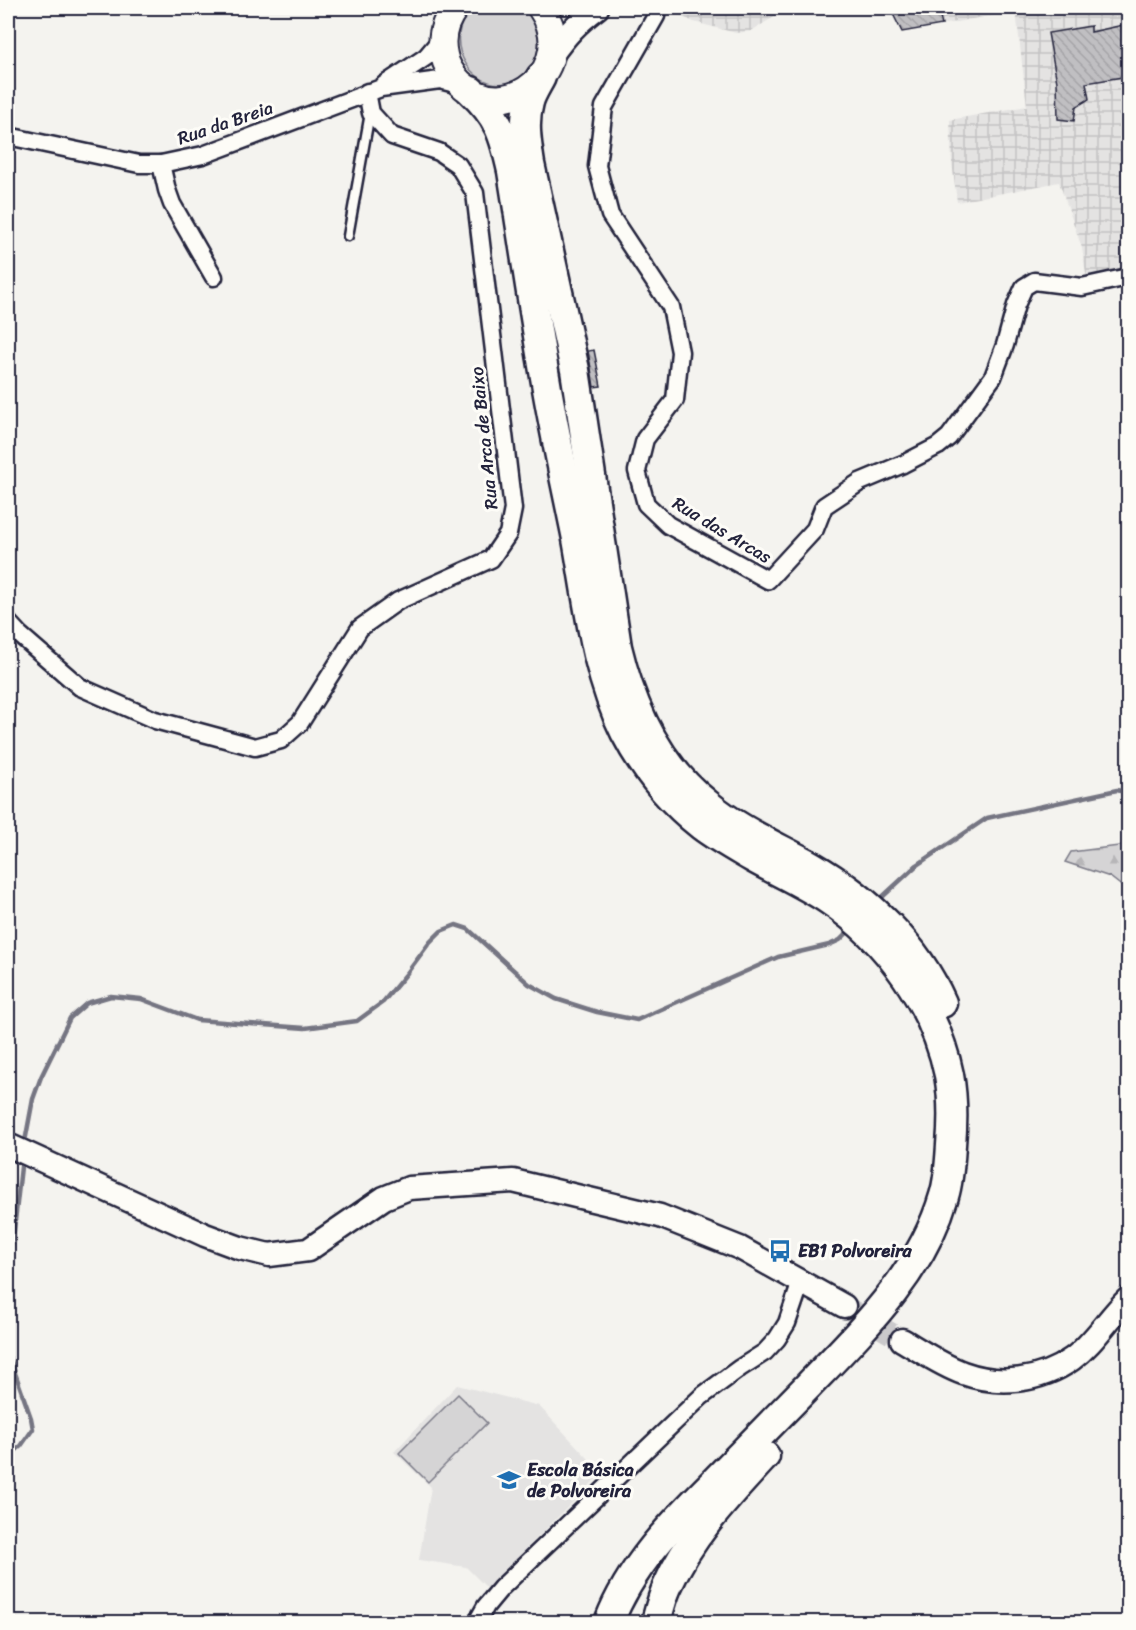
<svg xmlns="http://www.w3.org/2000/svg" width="1136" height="1630" viewBox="0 0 1136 1630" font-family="Sriracha,sans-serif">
<defs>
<pattern id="industrial-grid" width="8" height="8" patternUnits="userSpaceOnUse" patternTransform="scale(1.5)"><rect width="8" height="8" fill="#e4e3e2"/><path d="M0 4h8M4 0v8" fill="none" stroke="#c3c2c3"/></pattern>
<pattern id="forest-firs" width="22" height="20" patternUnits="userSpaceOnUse" patternTransform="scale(1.5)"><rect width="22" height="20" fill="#d5d4d5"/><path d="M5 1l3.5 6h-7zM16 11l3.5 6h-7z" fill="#b7b6b8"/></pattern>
<pattern id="building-back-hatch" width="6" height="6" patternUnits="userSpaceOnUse" patternTransform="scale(1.5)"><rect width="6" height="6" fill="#c0bfc2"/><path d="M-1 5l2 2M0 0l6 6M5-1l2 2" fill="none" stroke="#a5a4a8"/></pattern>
</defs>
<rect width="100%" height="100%" fill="#f4f3ef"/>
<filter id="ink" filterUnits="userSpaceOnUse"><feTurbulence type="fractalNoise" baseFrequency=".0167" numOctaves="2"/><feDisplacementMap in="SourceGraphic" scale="12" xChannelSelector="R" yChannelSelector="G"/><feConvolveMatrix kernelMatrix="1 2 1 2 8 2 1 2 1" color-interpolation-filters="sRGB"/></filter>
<g filter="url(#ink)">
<!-- built -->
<path fill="#e4e3e2" d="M457,1385L539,1406L602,1473L487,1588L466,1567L419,1560L431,1487L394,1452Z"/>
<!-- industrial -->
<g fill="url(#industrial-grid)">
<path d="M663,8H789L751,31L736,33L694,22Z"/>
<path d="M890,8H1128V270L1093,280L1086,274L1082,248L1059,182L957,202L952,162L950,120L1027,106L1016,11L902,32Z"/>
</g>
<!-- grass -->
<g fill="#d5d4d5" stroke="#7c7b88" stroke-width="1.5">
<path d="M474,8H527C532,11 542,29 543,35C543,36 541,43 541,44C540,50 539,57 537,63C534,69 526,74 520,78C477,103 435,40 474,8Z"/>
<path d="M458,1394L487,1423L428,1482L399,1453Z"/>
</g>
<!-- forest -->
<path fill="url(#forest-firs)" stroke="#7c7b88" stroke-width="1.5" d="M1119,846L1128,847V891L1110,877L1065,862L1071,852Z"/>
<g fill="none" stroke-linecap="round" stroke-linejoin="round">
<!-- stream -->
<g stroke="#757582" stroke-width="4.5">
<path d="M878,901L917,865L987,818L1117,790L1128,793"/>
<path d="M24,1147L33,1099L41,1077L70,1018L87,1003L111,996L141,999L197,1020L305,1028L357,1021L383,1002L407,973L430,942L441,931L456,925L468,929L529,984L556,999L597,1012L637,1020L778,957L829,945L840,940L851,929"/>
<path d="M8,1457L21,1446L33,1429L31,1418L9,1356V1275L22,1158"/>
</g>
</g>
<!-- building -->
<g fill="url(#building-back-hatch)" stroke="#22223b" stroke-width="1.5">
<path d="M890,8H938L942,25L902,32Z"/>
<path d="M1128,24V76L1086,83L1089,99L1076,107L1074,121L1058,119L1057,82L1048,33L1091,26V32Z"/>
<path d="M594,350L601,386L594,387L588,351Z"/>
</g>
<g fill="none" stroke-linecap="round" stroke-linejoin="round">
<!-- secondary-tunnel -->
<path stroke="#cac9cb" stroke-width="22" stroke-dasharray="22 11" stroke-linecap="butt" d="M844,1306L902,1340"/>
<!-- lane casing -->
<g stroke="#22223b" stroke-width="13">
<path id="lane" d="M348,236L370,113"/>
</g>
<!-- street casing -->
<g stroke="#22223b" stroke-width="21">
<g id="street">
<path d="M656,16L604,107L597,166L610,215L671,307L680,352L675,400L645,439L637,471L646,504L668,525L768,580L815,529L824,506L860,482L903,464L938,446L949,437L993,377L1005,345L1016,305L1024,287L1034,281L1082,287L1128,277"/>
<path d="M384,85L426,57L442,38"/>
<path d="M8,136L139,164H161L203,155L381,88L440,80L463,86"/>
<path d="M161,164L167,190L172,204L214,277"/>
<path d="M8,622L20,635L80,687L155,720L255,747L281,740L300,723L360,628L398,601L491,559L508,534L513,509L475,193L458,165L439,152L392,136L371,113L367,92"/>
<path d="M477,1622L486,1606L501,1588L702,1396L740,1368L765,1352L777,1339L787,1323L801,1282"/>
</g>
</g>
<!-- secondary casing -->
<g stroke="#22223b" stroke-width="27">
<g id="secondary">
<path d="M551,56C566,35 577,23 597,8"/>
<path d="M8,1145L205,1235L240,1248L269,1255L308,1250L384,1198L409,1188L513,1181L660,1216L740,1248L844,1306"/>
<path d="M902,1340C921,1351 941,1365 963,1373C999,1386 1040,1382 1072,1359C1094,1343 1108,1318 1128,1299"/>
</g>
</g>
<!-- primary casing -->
<g stroke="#22223b" stroke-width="30">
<path id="primary" d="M455,8C444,22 440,38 444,55C446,66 452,75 460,83C508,128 581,66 541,8"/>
</g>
<!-- highway casing -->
<g stroke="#22223b" stroke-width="33">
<g id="highway">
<path d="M541,77C537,85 531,94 529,102C523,123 527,144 530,164L575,370L617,647C631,706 657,764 706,803C738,830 776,846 812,866C867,898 916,944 942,1003"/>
<path d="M471,91C499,117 504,135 512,171C523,240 533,309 545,377C554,431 566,485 577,539C589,605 595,672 625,732C643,767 670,801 702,826C718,838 736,848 753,858C778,872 805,884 829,900C888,939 935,1006 949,1075C953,1097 953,1122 951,1145C950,1161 949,1180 944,1196C922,1272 863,1329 809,1385C777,1418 744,1451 712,1484C671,1525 630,1567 609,1622"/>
<path d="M656,1622C659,1611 662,1598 667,1587C689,1537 728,1496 765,1456"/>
</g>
</g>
<!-- lane -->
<use href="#lane" stroke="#fdfcf7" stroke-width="8"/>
<!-- street -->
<use href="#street" stroke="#fdfcf7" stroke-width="16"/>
<!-- secondary -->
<use href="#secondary" stroke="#fdfcf7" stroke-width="22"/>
<!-- primary -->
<use href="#primary" stroke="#fdfcf7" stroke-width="26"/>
<!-- highway -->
<use href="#highway" stroke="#fdfcf7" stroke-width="28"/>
</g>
</g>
<!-- icons -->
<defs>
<g id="bus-bare" transform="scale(1.8)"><path d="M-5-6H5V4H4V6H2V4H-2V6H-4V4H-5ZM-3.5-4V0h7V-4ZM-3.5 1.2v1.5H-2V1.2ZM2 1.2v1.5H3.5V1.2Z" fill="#1f6fb2" stroke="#fdfcf7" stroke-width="2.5" paint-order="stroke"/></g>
<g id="school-bare" transform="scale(1.8)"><path d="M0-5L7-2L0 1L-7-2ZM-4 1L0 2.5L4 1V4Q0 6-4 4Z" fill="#1f6fb2" stroke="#fdfcf7" stroke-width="2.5" paint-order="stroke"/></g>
</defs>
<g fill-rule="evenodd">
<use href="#bus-bare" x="780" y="1251"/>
<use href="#school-bare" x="509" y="1480"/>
</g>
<g text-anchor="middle" stroke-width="6" stroke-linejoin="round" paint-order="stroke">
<!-- street labels -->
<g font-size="18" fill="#22223b" stroke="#fdfcf7">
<text transform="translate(225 123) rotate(-19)" y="6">Rua da Breia</text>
<text transform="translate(484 438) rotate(-96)" y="6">Rua Arca de Baixo</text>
<text transform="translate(722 530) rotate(31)" y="6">Rua das Arcas</text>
</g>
<!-- poi labels -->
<g font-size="18" font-weight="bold" fill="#22223b" stroke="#fdfcf7" text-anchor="start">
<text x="798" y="1257">EB1 Polvoreira</text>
<text x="527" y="1476">Escola Básica<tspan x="527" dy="21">de Polvoreira</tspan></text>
</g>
</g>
<!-- margin -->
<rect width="1136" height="1630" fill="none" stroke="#fdfcf7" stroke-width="30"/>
<rect x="15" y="15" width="1106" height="1600" fill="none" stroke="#22223b" stroke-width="2" filter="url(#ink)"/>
</svg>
